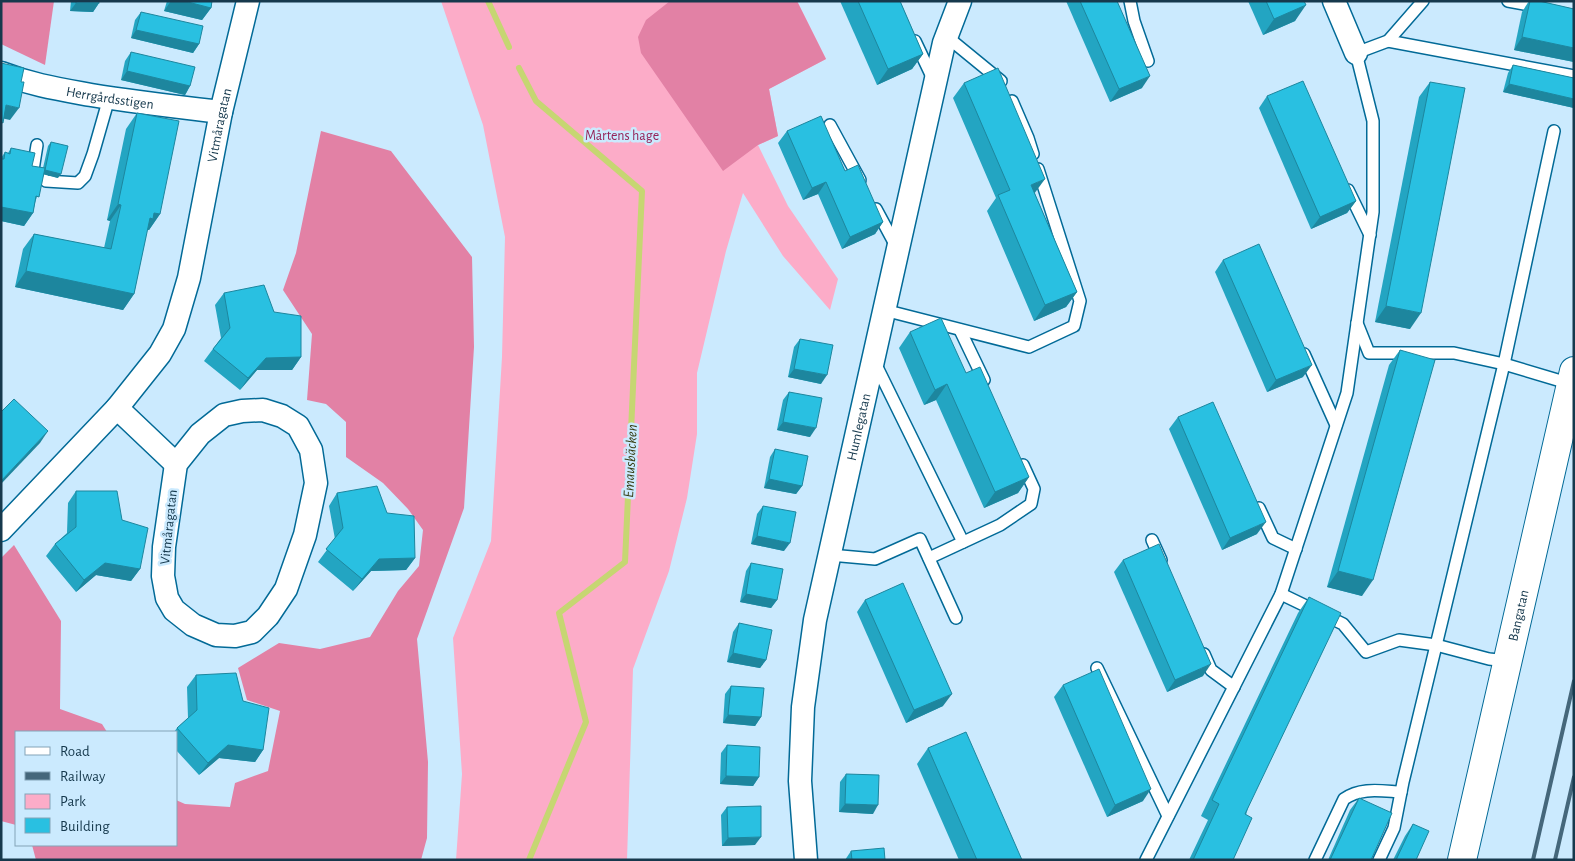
<svg xmlns="http://www.w3.org/2000/svg" width="1575" height="861" viewBox="0 0 1575 861" font-family="'Alegreya Sans',sans-serif">
<rect width="100%" height="100%" fill="#cbeafe"/>
<!-- green -->
<path fill="#fcacc8" d="M441,1H797L826,59L769,89L778,136L758,145L788,206L838,279L830,310L783,256L743,193L726,251L697,373V434L687,498L669,571L633,669L627,860H456L462,774L453,638L491,541L502,357L505,237L483,125Z"/>
<!-- forest -->
<g fill="#e281a5">
<path d="M1,1H54L45,65L1,44Z"/>
<path d="M670,1H797L826,59L769,89L778,136L758,145L723,171L641,53L638,37L646,20Z"/>
<path d="M321,131L391,151L472,257L474,347L464,508L417,639L428,762L427,838L421,860H36L32,845H176V800L185,804L230,807L235,783L268,771L280,711L247,700L238,668L279,643L320,649L370,637L398,591L419,566L423,530L408,509L383,483L346,457V422L326,404L307,400L312,334L283,290L296,253Z"/>
<path d="M14,545L61,621L60,709L102,724L107,732H16V825L1,821V558Z"/>
</g>
<g fill="none" stroke-linecap="round" stroke-linejoin="round">
<!-- stream -->
<g stroke="#c6d672" stroke-width="6">
<path d="M488,1L509,47"/>
<path d="M519,68L536,101L642,191L625,562L559,613L586,722L529,860"/>
</g>
<!-- lane casing -->
<g stroke="#026a97" stroke-width="14">
<g id="lane">
<path d="M1130,1L1134,21L1148,61"/>
<path d="M1508,1L1540,7"/>
<path d="M946,36L1001,81"/>
<path d="M915,41L934,81"/>
<path d="M1388,41L1574,76"/>
<path d="M1012,101L1028,138L1033,154"/>
<path d="M830,125L860,180"/>
<path d="M37,145L33,170L46,181L78,183L85,176L93,154L109,98"/>
<path d="M1348,190L1370,235"/>
<path d="M876,209L897,248"/>
<path d="M884,310L1029,347L1074,326L1080,301L1038,169"/>
<path d="M1357,323L1369,353H1454L1504,364L1571,384"/>
<path d="M960,330L984,380"/>
<path d="M1304,354L1336,425"/>
<path d="M875,363L963,542"/>
<path d="M1259,508L1273,538L1296,549"/>
<path d="M1152,540L1161,560"/>
<path d="M830,555L875,559L920,539L956,618"/>
<path d="M929,558L1000,525L1031,504L1034,489L1023,465"/>
<path d="M1281,594L1343,624L1366,652L1399,640L1436,645L1489,659L1508,661"/>
<path d="M1204,654L1211,670L1234,687"/>
<path d="M1097,668L1168,816"/>
<path d="M1146,860L1281,594L1347,393L1373,212V121L1356,53L1388,41L1423,1"/>
<path d="M1315,860L1344,799C1361,787 1381,791 1401,792"/>
<path d="M1379,860L1394,828L1403,782L1504,364L1554,131"/>
</g>
</g>
<!-- street casing -->
<g stroke="#026a97" stroke-width="25">
<g id="street">
<path d="M1334,1L1356,53"/>
<path id="s1" d="M1,73C32,85 58,89 91,95C134,102 178,107 221,112"/>
<path d="M117,408L176,464"/>
<path d="M263,410L282,416L298,426L311,450L316,483L305,535L286,589L268,616L252,632L235,636L216,635L193,625L174,610L167,598L163,576L164,547L176,464L200,434L224,415L242,411Z"/>
<path id="s2" d="M1,530L117,408L160,354L174,329L189,278L221,112L248,1"/>
<path id="s3" d="M806,860L800,781L803,707L815,620L944,43L960,1"/>
</g>
</g>
<!-- secondary casing -->
<g stroke="#026a97" stroke-width="30">
<g id="secondary">
<path id="s4" d="M1462,860L1574,371"/>
</g>
</g>
<!-- lane -->
<use href="#lane" stroke="#fff" stroke-width="11"/>
<!-- street -->
<use href="#street" stroke="#fff" stroke-width="22"/>
<!-- secondary -->
<use href="#secondary" stroke="#fff" stroke-width="28"/>
<!-- rail -->
<g stroke="#45677b" stroke-width="4">
<path d="M1533,860L1574,681"/>
<path d="M1555,860L1574,777"/>
</g>
</g>
<!-- wall -->
<g fill="#23a5c2">
<path d="M71,1H99V3L93,12L70,11Z"/>
<path d="M167,1H212L211,8L202,20L164,11Z"/>
<path d="M840,1H900L923,54L912,69L877,85Z"/>
<path d="M1066,1H1117L1142,88L1110,102Z"/>
<path d="M1248,1H1304L1295,21L1263,35Z"/>
<path d="M1529,1H1539L1574,9V62L1514,50L1522,12Z"/>
<path d="M141,12L199,44L193,53L131,38L135,20Z"/>
<path d="M131,52L190,86L185,95L121,80L125,61Z"/>
<path d="M1513,65L1574,78V108L1503,92L1508,73Z"/>
<path d="M1430,82L1410,329L1375,322L1419,97Z"/>
<path d="M964,83L1035,194L1077,292L1066,307L1034,321L987,211L996,198L953,98Z"/>
<path d="M1267,96L1356,201L1347,213L1311,229L1259,108Z"/>
<path d="M137,113L160,214L149,230H147L134,294L123,310L15,287L23,249L34,234L104,248L110,221L107,220L126,129Z"/>
<path d="M787,131L845,171L883,222L875,234L842,249L818,194L803,200L778,143Z"/>
<path d="M51,142L58,178L44,174L35,203L33,213L24,226L1,221V158L5,152L8,153L11,148L32,166L43,168L48,146Z"/>
<path d="M1223,260L1303,377L1267,392L1215,272Z"/>
<path d="M224,293L274,312L301,357L292,370H257L240,390L204,361L221,338L215,305Z"/>
<path d="M910,332L966,373L1029,477L1018,493L984,508L936,400L924,405L899,348Z"/>
<path d="M800,339L821,384L788,377L794,347Z"/>
<path d="M1400,350L1362,596L1327,587L1389,365Z"/>
<path d="M789,392L810,437L777,430L783,400Z"/>
<path d="M1178,417L1257,534L1222,550L1169,429Z"/>
<path d="M775,449L802,486L796,494L764,488L770,457Z"/>
<path d="M76,491L122,520L140,569L131,581L96,575L76,592L46,556L55,544L67,533L68,503Z"/>
<path d="M337,493L387,513L415,558L406,570L371,571L353,591L318,562L335,539L329,506Z"/>
<path d="M763,506L784,551L751,544L757,514Z"/>
<path d="M1123,560L1203,676L1167,692L1114,572Z"/>
<path d="M751,563L777,600L771,608L740,602L746,571Z"/>
<path d="M1309,597L1233,860H1189L1208,820L1201,816L1298,613Z"/>
<path d="M865,600L943,706L906,723L857,612Z"/>
<path d="M739,623L766,660L760,668L727,662L733,632Z"/>
<path d="M196,675L243,701L263,750L255,762L219,758L199,775L176,750V732H174L177,728L188,718L187,687Z"/>
<path d="M1063,685L1143,801L1107,817L1054,697Z"/>
<path d="M731,686L761,717L755,726L723,723L725,694Z"/>
<path d="M727,745L759,777L753,786L720,784L721,753Z"/>
<path d="M928,748L1022,860H959L917,764Z"/>
<path d="M846,774L873,814L839,812L840,782Z"/>
<path d="M1359,798L1371,860H1328L1350,810Z"/>
<path d="M727,807L755,845L722,846L721,815Z"/>
<path d="M1413,824L1416,860H1393L1405,836Z"/>
<path d="M851,851L885,860H845Z"/>
</g>
<!-- shaded-wall -->
<g fill="#1d869e">
<path d="M171,1H184L211,8L202,20L164,11Z"/>
<path d="M76,3H99L93,12L70,11Z"/>
<path d="M1306,5L1295,21L1263,35L1274,19Z"/>
<path d="M136,30L199,44L193,53L131,38Z"/>
<path d="M1522,37L1574,48V62L1514,50Z"/>
<path d="M923,54L912,69L877,85L888,69Z"/>
<path d="M127,71L190,86L185,95L121,80Z"/>
<path d="M1150,76L1142,88L1110,102L1119,89Z"/>
<path d="M1509,84L1574,99V108L1503,92Z"/>
<path d="M6,105L19,108L10,120L1,118Z"/>
<path d="M45,170L61,174L58,178L42,174Z"/>
<path d="M1045,179L1034,194L1031,185Z"/>
<path d="M826,182L818,194L803,200L812,188Z"/>
<path d="M1356,201L1347,213L1311,229L1320,217Z"/>
<path d="M118,204L121,205L110,221L107,220Z"/>
<path d="M1,207L33,213L24,226L1,221Z"/>
<path d="M154,213L160,214L149,230L145,229L139,234Z"/>
<path d="M883,222L875,234L842,249L850,237Z"/>
<path d="M26,271L134,294L123,310L15,287Z"/>
<path d="M1077,292L1066,307L1034,321L1045,305Z"/>
<path d="M1386,306L1421,313L1410,329L1375,322Z"/>
<path d="M301,357L292,370H257L240,390L248,378L266,358Z"/>
<path d="M1312,365L1303,377L1267,392L1276,380Z"/>
<path d="M794,369L827,375L821,384L788,377Z"/>
<path d="M947,384L936,400L924,405L935,390Z"/>
<path d="M783,422L816,428L810,437L777,430Z"/>
<path d="M48,431L40,443L1,484V481Z"/>
<path d="M1029,477L1018,493L984,508L995,492Z"/>
<path d="M769,479L802,486L796,494L764,488Z"/>
<path d="M1266,522L1257,534L1222,550L1230,538Z"/>
<path d="M757,536L790,543L784,551L751,544Z"/>
<path d="M415,558L406,570L371,571L353,591L362,579L379,559Z"/>
<path d="M105,563L140,569L131,581L96,575L76,592L84,580Z"/>
<path d="M1338,571L1373,580L1362,596L1327,587Z"/>
<path d="M746,594L777,600L771,608L740,602Z"/>
<path d="M733,653L766,660L760,668L727,662Z"/>
<path d="M1211,664L1203,676L1167,692L1175,680Z"/>
<path d="M952,694L943,706L906,723L914,710Z"/>
<path d="M728,715L761,717L755,726L723,723Z"/>
<path d="M228,745L263,750L255,762L219,758L199,775L208,763Z"/>
<path d="M726,776L759,777L753,786L720,784Z"/>
<path d="M1151,789L1143,801L1107,817L1115,805Z"/>
<path d="M845,804L878,805L873,814L839,812Z"/>
<path d="M761,837L755,845L722,846L728,838Z"/>
</g>
<!-- building -->
<g fill="#29c0e1" stroke="#1d869e">
<rect x="76" y="1" width="23" height="2"/>
<path d="M184,1H212L211,8Z"/>
<path d="M858,1H900L923,54L888,69Z"/>
<path d="M1080,1H1117L1150,76L1119,89Z"/>
<path d="M1266,1H1304L1306,5L1274,19Z"/>
<path d="M1530,1H1539L1574,9V48L1522,37Z"/>
<path d="M141,12L203,26L199,44L136,30Z"/>
<path d="M131,52L195,67L190,86L127,71Z"/>
<path d="M1,63L24,68L21,82H24L19,108L6,105L3,123L1,122Z"/>
<path d="M1513,65L1574,78V99L1509,84Z"/>
<path d="M998,68L1045,179L1031,185L1077,292L1045,305L998,195L1010,190L964,83Z"/>
<path d="M1303,81L1356,201L1320,217L1267,96Z"/>
<path d="M1430,82L1465,88L1421,313L1386,306Z"/>
<path d="M137,113L179,121L160,214L154,213L153,219L150,218L134,294L26,271L34,234L111,249L121,205L118,204Z"/>
<path d="M821,116L845,171L858,165L883,222L850,237L826,182L812,188L787,131Z"/>
<path d="M51,142L68,146L61,174L45,170Z"/>
<path d="M11,148L35,153L32,166L45,168L39,197L36,196L33,213L1,207V159H4L5,152L10,154Z"/>
<path d="M1259,244L1312,365L1276,380L1223,260Z"/>
<path d="M264,285L274,312L301,316V357L266,358L248,378L213,349L230,328L224,293Z"/>
<path d="M941,318L966,373L980,367L1029,477L995,492L947,384L935,390L910,332Z"/>
<path d="M800,339L833,345L827,375L794,369Z"/>
<path d="M1400,350L1435,360L1373,580L1338,571Z"/>
<path d="M789,392L822,398L816,428L783,422Z"/>
<path d="M14,399L48,431L1,481V412Z"/>
<path d="M1213,402L1266,522L1230,538L1178,417Z"/>
<path d="M775,449L808,456L802,486L769,479Z"/>
<path d="M377,486L387,513L414,516L415,558L379,559L362,579L326,549L343,528L337,493Z"/>
<path d="M76,491H117L122,520L148,528L140,569L105,563L84,580L55,544L76,527Z"/>
<path d="M763,506L796,512L790,543L757,536Z"/>
<path d="M1159,544L1211,664L1175,680L1123,560Z"/>
<path d="M751,563L783,569L777,600L746,594Z"/>
<path d="M903,583L952,694L914,710L865,600Z"/>
<path d="M1309,597L1341,613L1245,814L1252,818L1233,860H1193L1219,804L1212,800Z"/>
<path d="M739,623L772,630L766,660L733,653Z"/>
<path d="M1099,669L1151,789L1115,805L1063,685Z"/>
<path d="M236,673L243,701L269,708L263,750L228,745L208,763L177,728L197,710L196,675Z"/>
<path d="M731,686L764,688L761,717L728,715Z"/>
<path d="M966,732L1022,860H977L928,748Z"/>
<path d="M727,745L760,747L759,777L726,776Z"/>
<path d="M846,774L879,775L878,805L845,804Z"/>
<path d="M1359,798L1392,813L1371,860H1330Z"/>
<path d="M761,806V837L728,838L727,807Z"/>
<path d="M1413,824L1429,831L1416,860H1396Z"/>
<path d="M884,848L885,860H852L851,851Z"/>
</g>
<g text-anchor="middle" stroke-width="5" stroke-linejoin="round" paint-order="stroke">
<!-- street labels -->
<g font-size="14" fill="#16394d" stroke="#cbeafe">
<text dy="5" stroke="none"><textPath href="#s1" startOffset="112">Herrgårdsstigen</textPath></text>
<text dy="5" stroke="none"><textPath href="#s2" startOffset="475">Vitmåragatan</textPath></text>
<text dy="5" stroke="none"><textPath href="#s3" startOffset="439">Humlegatan</textPath></text>
<text transform="translate(168 527) rotate(-84)" y="5">Vitmåragatan</text>
<text dy="5" stroke="none"><textPath href="#s4" startOffset="251">Bangatan</textPath></text>
</g>
<!-- park labels -->
<g font-size="14" fill="#952359" stroke="#cbeafe">
<text x="622" y="140">Mårtens hage</text>
</g>
<!-- water labels -->
<g font-size="15" font-style="italic" fill="#363c12" stroke="#cbeafe">
<text transform="translate(630 461) rotate(-87)" y="5">Emausbäcken</text>
</g>
</g>
<!-- border -->
<rect width="1575" height="861" fill="none" stroke="#16394d" stroke-width="5"/>
<!-- legend -->
<rect x="15" y="731" width="162" height="115" fill="#cbeafe" stroke="#83a3b7"/>
<rect x="25" y="747" width="25" height="8" fill="#ffffff" stroke="#83a3b7"/>
<text x="60" y="756" font-size="15" fill="#16394d">Road</text>
<rect x="25" y="772" width="25" height="8" fill="#45677b" stroke="#83a3b7"/>
<text x="60" y="781" font-size="15" fill="#16394d">Railway</text>
<rect x="25" y="794" width="25" height="15" fill="#fcacc8" stroke="#83a3b7"/>
<text x="60" y="806" font-size="15" fill="#16394d">Park</text>
<rect x="25" y="818" width="25" height="15" fill="#29c0e1" stroke="#83a3b7"/>
<text x="60" y="831" font-size="15" fill="#16394d">Building</text>
</svg>
